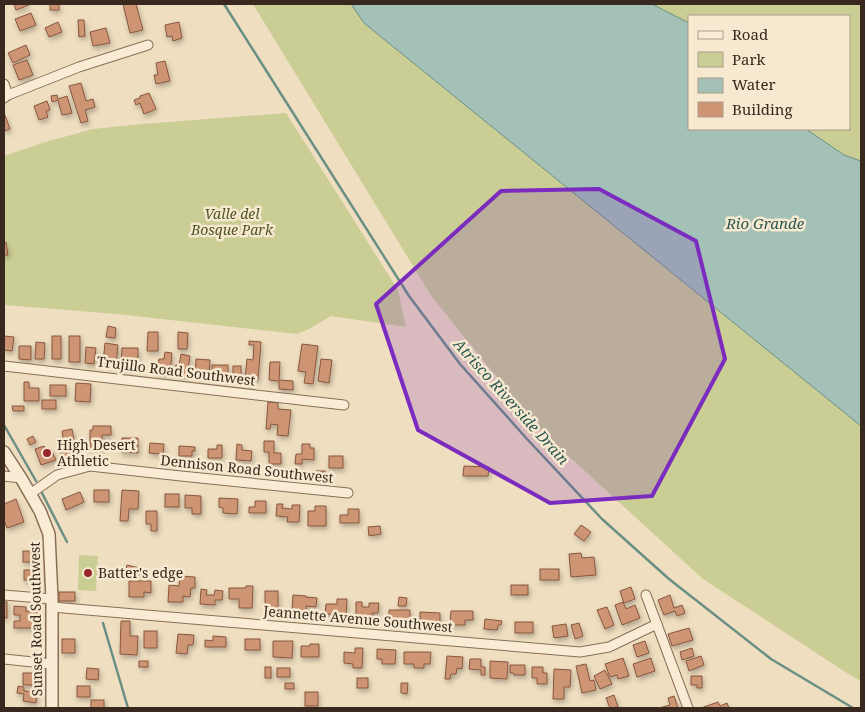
<svg xmlns="http://www.w3.org/2000/svg" width="865" height="712" viewBox="0 0 865 712" font-family="'Noto Serif',serif">
<defs>
<filter id="shadow"><feDropShadow dx="1.5" dy="3" stdDeviation="2.5" flood-color="#0004"/></filter>
</defs>
<rect width="100%" height="100%" fill="#efdec0"/>
<!-- green -->
<g fill="#cacd94">
<path d="M253,4H351L364,23L861,426V681L853,677L703,579L539,429L432,297Z"/>
<path d="M652,4H861V161L844,155L806,129H849V16H689V23Z"/>
<path d="M286,113L398,290L406,327L331,316L309,329L297,334L117,314L4,305V156L42,143L93,129L143,124Z"/>
<path d="M79,555L98,556L96,591L78,590Z"/>
</g>
<!-- water -->
<path fill="#a3c1b6" stroke="#6a8f84" d="M351,4H652L689,23V129H806L844,155L861,161V426L364,23Z"/>
<g fill="none" stroke-linecap="round" stroke-linejoin="round">
<!-- stream -->
<g stroke="#6a8f84" stroke-width="2.5">
<path d="M224,4L409,296L460,364L527,439L602,519L669,579L771,659L853,708"/>
<path d="M4,425L36,481"/>
<path d="M42,493L67,542"/>
<path d="M103,623L128,708"/>
</g>
</g>
<!-- building -->
<g fill="#ce9575" stroke="#88563d" filter="url(#shadow)">
<path d="M14,4H28L29,5L16,10Z"/>
<rect x="50" y="4" width="9" height="6"/>
<path d="M123,4H136L143,30L130,33Z"/>
<path d="M31,13L36,25L20,31L15,19Z"/>
<path d="M78,20H84L85,36L79,37Z"/>
<path d="M58,22L62,32L49,37L45,28Z"/>
<path d="M179,22L182,38L173,41L172,36L167,37L165,25Z"/>
<path d="M106,28L110,43L93,46L90,32Z"/>
<path d="M26,45L30,55L13,63L8,53Z"/>
<path d="M27,60L33,75L19,80L13,65Z"/>
<path d="M165,61L170,81L156,84L154,75H158L156,63Z"/>
<path d="M81,83L86,101L93,99L95,107L85,110L88,121L81,123L69,86Z"/>
<path d="M149,93L156,109L144,114L140,103L136,105L134,100L140,98V96Z"/>
<path d="M57,95L58,99L67,96L72,113L62,115L58,100L52,102L51,96Z"/>
<path d="M47,101L50,110L46,111L48,117L39,120L34,106Z"/>
<path d="M5,115L10,129L4,131V116Z"/>
<path d="M6,242L8,255H4V243Z"/>
<path d="M108,326L116,328L115,338L106,337Z"/>
<path d="M148,332H158V351H147Z"/>
<path d="M178,332L188,333L187,349H178Z"/>
<path d="M4,336L14,337L12,351L4,350Z"/>
<rect x="52" y="336" width="9" height="23"/>
<rect x="69" y="336" width="11" height="26"/>
<path d="M249,341L261,342L258,380L245,379L247,359L253,360L254,345H249Z"/>
<path d="M36,342L45,343L44,359H35Z"/>
<path d="M105,343L118,345L116,365L103,363Z"/>
<path d="M302,344L318,346L313,384L304,383L306,372L298,371Z"/>
<path d="M19,346H31V360L19,359Z"/>
<path d="M86,347L96,348L94,364L85,363Z"/>
<path d="M122,348H138V368L121,367Z"/>
<path d="M165,352L172,353L170,374L157,373L159,359H164Z"/>
<path d="M181,354L190,356L187,376L174,374L176,365L179,366Z"/>
<path d="M196,359L210,360L209,376L195,375Z"/>
<path d="M321,359L332,360L329,383L318,381Z"/>
<path d="M270,362H280L279,380L293,381V390L279,389V381L269,380Z"/>
<rect x="212" y="365" width="16" height="10"/>
<rect x="233" y="366" width="8" height="10"/>
<path d="M24,382H29V388H39V401H24Z"/>
<path d="M76,383L91,384L90,402L75,401Z"/>
<rect x="50" y="385" width="16" height="11"/>
<rect x="42" y="400" width="14" height="9"/>
<path d="M268,402L278,403V409L291,410L288,436L277,435L278,425L271,424L270,429H266Z"/>
<path d="M12,406H24V411H13Z"/>
<path d="M93,426H111V435H102V449H90V430H93Z"/>
<path d="M72,429L78,460H75L74,455L62,457L58,439L63,438L62,431Z"/>
<path d="M33,436L36,442L30,445L27,439Z"/>
<path d="M122,438H138V453L121,452Z"/>
<path d="M264,441H274V453H281V464H269V452H264Z"/>
<path d="M150,443L164,444L163,454L149,453Z"/>
<path d="M237,444L242,445V450L252,451L251,461L236,460Z"/>
<path d="M302,444H310V448H314V460L302,459V464H295L296,454H302Z"/>
<path d="M217,445H222V458H208V449H217Z"/>
<path d="M44,446L46,451L51,449L56,460L41,465L35,449Z"/>
<path d="M179,446L195,447V451H192V456H179Z"/>
<rect x="329" y="456" width="14" height="12"/>
<path d="M464,466L489,467L488,476H463Z"/>
<rect x="316" y="471" width="9" height="7"/>
<rect x="94" y="490" width="15" height="12"/>
<path d="M122,490L139,491L138,509H129L128,521H120Z"/>
<path d="M80,492L84,502L66,510L62,499Z"/>
<rect x="165" y="494" width="14" height="13"/>
<path d="M185,495L201,496V514H192V508H185Z"/>
<path d="M219,498L238,499L237,514L223,513V508L219,507Z"/>
<path d="M16,499L24,522L7,528L4,520V504Z"/>
<path d="M255,501H266V513H249V507H255Z"/>
<path d="M277,504H283L282,508L292,509V505H300L299,522H287L288,517L276,516Z"/>
<path d="M315,506H326V526H308V511H315Z"/>
<path d="M348,509H359V523H340V515H348Z"/>
<path d="M146,511H157V531H151V524H146Z"/>
<path d="M581,525L591,532L584,541L574,534Z"/>
<path d="M380,526L381,534L369,536L368,527Z"/>
<rect x="23" y="551" width="12" height="11"/>
<path d="M581,553L582,558L594,557L596,575L571,577L569,554Z"/>
<path d="M127,565L139,568L137,577L125,574Z"/>
<rect x="540" y="569" width="19" height="11"/>
<rect x="24" y="570" width="15" height="10"/>
<path d="M180,576L195,577V588H191L190,597L183,596V602H168L169,585L179,586Z"/>
<path d="M129,581H151V593L144,592V597H129Z"/>
<rect x="511" y="585" width="17" height="10"/>
<path d="M246,586H253L252,608H239V599H229V588H246Z"/>
<path d="M631,587L635,599L624,603L620,591Z"/>
<path d="M201,589L207,590L206,595H214L215,590L223,591L222,600H215V605L200,604Z"/>
<rect x="265" y="591" width="13" height="19"/>
<rect x="59" y="592" width="16" height="9"/>
<path d="M293,595L306,596V597L317,598L316,607L306,606V612L292,611Z"/>
<path d="M670,595L674,608L682,605L685,613L677,616L675,611L664,615L658,600Z"/>
<path d="M399,597L407,598L406,606H398Z"/>
<path d="M337,599H347L346,615L325,614L326,604H337Z"/>
<rect x="4" y="602" width="3" height="16"/>
<path d="M356,602H362V607H369V603H379L378,613H372V618L356,617Z"/>
<path d="M623,602L626,609L635,605L640,618L622,625L615,605Z"/>
<path d="M14,606L26,607V611L38,612V628H14V621H20V615H14Z"/>
<path d="M607,607L614,625L605,629L597,610Z"/>
<path d="M389,610H410V621H392V617H389Z"/>
<path d="M451,611H473V620H465V625H450Z"/>
<path d="M420,612L440,613V623L420,622Z"/>
<path d="M485,619L502,621L501,625H498L497,630L484,629Z"/>
<path d="M121,621H130V636H138L137,655L120,654Z"/>
<rect x="515" y="622" width="18" height="11"/>
<path d="M579,623L583,636L575,639L571,625Z"/>
<path d="M566,624L568,636L554,638L552,626Z"/>
<path d="M689,628L693,640L672,646L668,634Z"/>
<rect x="144" y="631" width="13" height="17"/>
<path d="M178,634L194,635L193,645H188L187,654L176,653Z"/>
<path d="M213,636L226,637V647H205V640L213,641Z"/>
<rect x="62" y="639" width="13" height="14"/>
<rect x="245" y="639" width="15" height="11"/>
<path d="M273,641H293L292,658L273,657Z"/>
<path d="M645,641L649,653L637,657L633,645Z"/>
<path d="M310,644H319V657H301V646H310Z"/>
<path d="M355,648H363L362,668H353V664L344,663V652L355,653Z"/>
<path d="M692,648L694,656L682,660L680,652Z"/>
<path d="M377,649L396,650L395,664H382V659H377Z"/>
<path d="M404,652H431L430,664H424V668H414V664H404Z"/>
<path d="M447,656L463,657L462,669L457,668L456,674H451L450,679H445Z"/>
<path d="M701,656L704,665L689,671L686,661Z"/>
<path d="M623,658L629,676L618,679L617,675L610,677L605,664Z"/>
<path d="M651,658L655,671L637,677L633,664Z"/>
<path d="M470,659H481V667H485V675H481V670L469,669Z"/>
<rect x="139" y="661" width="9" height="6"/>
<path d="M490,661L508,662L507,679L490,678Z"/>
<path d="M586,664L590,681L594,680L596,690L582,693L576,666Z"/>
<path d="M510,665H525V675H514V673H510Z"/>
<rect x="265" y="667" width="6" height="11"/>
<path d="M532,667H543V673H547V684H537V678H532Z"/>
<path d="M87,668L99,669L98,680L86,679Z"/>
<rect x="277" y="668" width="13" height="9"/>
<path d="M554,669L571,670L570,687H564V699H553Z"/>
<path d="M605,670L612,684L600,689L594,676Z"/>
<rect x="23" y="673" width="15" height="12"/>
<path d="M691,676H702V688H697V685H691Z"/>
<rect x="357" y="678" width="11" height="10"/>
<rect x="285" y="683" width="9" height="6"/>
<path d="M401,683H408L407,694L401,693Z"/>
<path d="M18,686L24,687V691L37,692L36,703L23,701L24,694L17,693Z"/>
<rect x="77" y="686" width="13" height="11"/>
<rect x="305" y="692" width="13" height="14"/>
<path d="M614,695L618,707L610,708L606,698Z"/>
<path d="M674,696L678,708H659L670,705L668,698Z"/>
<rect x="91" y="700" width="13" height="8"/>
<path d="M718,702L720,706L727,703L729,708H701Z"/>
</g>
<g fill="none" stroke-linecap="round" stroke-linejoin="round">
<!-- minor casing -->
<g stroke="#896f58" stroke-width="11">
<g id="minor">
<path d="M4,84L8,95"/>
<path d="M4,98L8,95L79,67L148,45"/>
<path d="M4,366L344,405"/>
<path d="M4,476L21,478"/>
<path d="M30,494L57,475L90,466L181,476L348,493"/>
<path d="M4,595L52,599"/>
<path d="M646,595L688,708"/>
<path d="M52,607L580,652L609,647L657,624"/>
<path d="M4,659L52,664"/>
</g>
</g>
<!-- tertiary casing -->
<g stroke="#896f58" stroke-width="14">
<path id="tertiary" d="M4,452L21,478L40,511L49,534L52,599V708"/>
</g>
<!-- minor -->
<use href="#minor" stroke="#faecd4" stroke-width="9"/>
<!-- tertiary -->
<use href="#tertiary" stroke="#faecd4" stroke-width="11"/>
</g>
<!-- marked area -->
<path fill="#7b2cbf" fill-opacity="0.2" stroke="#7b2cbf" stroke-width="4" stroke-linejoin="round" d="M599,189L696,241L725,359L652,496L550,503L418,430L376,304L501,191Z"/>
<!-- markers -->
<g fill="#99262e" stroke="#f6e9d0" stroke-width="2">
<circle cx="47" cy="453" r="5"/>
<circle cx="88" cy="573" r="5"/>
</g>
<g text-anchor="middle" stroke-width="5" stroke-linejoin="round" paint-order="stroke">
<!-- park labels -->
<g font-size="14" font-style="italic" fill="#4b5523" stroke="#f6e9d0">
<text x="232" y="219">Valle del<tspan x="232" dy="16">Bosque Park</tspan></text>
</g>
<!-- street labels -->
<g font-size="14" fill="#38281d" stroke="#f6e9d0">
<text transform="translate(176 371) rotate(7)" y="5">Trujillo Road Southwest</text>
<text transform="translate(247 469) rotate(6)" y="5">Dennison Road Southwest</text>
<text transform="translate(36 619) rotate(-91)" y="5">Sunset Road Southwest</text>
<text transform="translate(358 619) rotate(5)" y="5">Jeannette Avenue Southwest</text>
</g>
<!-- poi labels -->
<g font-size="14" fill="#38281d" stroke="#f6e9d0" text-anchor="start">
<text x="57" y="450">High Desert<tspan x="57" dy="16">Athletic</tspan></text>
<text x="98" y="578">Batter's edge</text>
</g>
<!-- water labels -->
<g font-size="15" font-style="italic" fill="#2b5852" stroke="#f6e9d0">
<text x="765" y="229">Rio Grande</text>
<text transform="translate(511 402) rotate(48)" y="5">Atrisco Riverside Drain</text>
</g>
</g>
<!-- border -->
<rect width="865" height="712" fill="none" stroke="#38281d" stroke-width="10"/>
<!-- legend -->
<rect x="688" y="15" width="162" height="115" fill="#f6e9d0" stroke="#aa9c88"/>
<rect x="698" y="31" width="25" height="8" fill="#faecd4" stroke="#aa9c88"/>
<text x="732" y="40" font-size="15" fill="#38281d">Road</text>
<rect x="698" y="52" width="25" height="15" fill="#cacd94" stroke="#aa9c88"/>
<text x="732" y="65" font-size="15" fill="#38281d">Park</text>
<rect x="698" y="78" width="25" height="15" fill="#a3c1b6" stroke="#aa9c88"/>
<text x="732" y="90" font-size="15" fill="#38281d">Water</text>
<rect x="698" y="102" width="25" height="15" fill="#ce9575" stroke="#aa9c88"/>
<text x="732" y="115" font-size="15" fill="#38281d">Building</text>
</svg>
